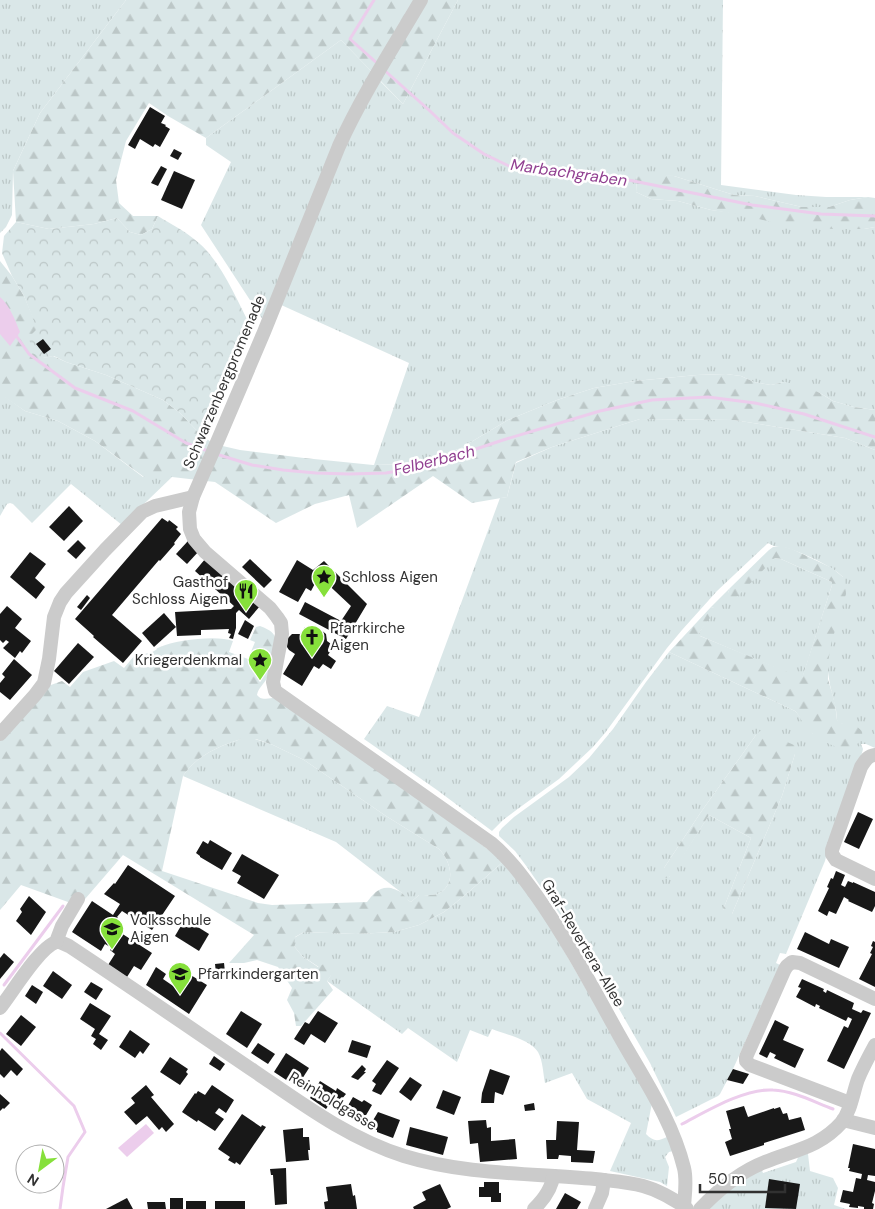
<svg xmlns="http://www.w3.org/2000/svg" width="875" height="1209" viewBox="0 0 875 1209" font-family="'DM Sans',sans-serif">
<defs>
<pattern id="grass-tufts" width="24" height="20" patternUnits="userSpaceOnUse" patternTransform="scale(1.25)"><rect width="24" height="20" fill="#dae7e8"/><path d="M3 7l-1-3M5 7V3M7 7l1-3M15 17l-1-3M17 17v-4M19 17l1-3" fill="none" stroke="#bcc7c7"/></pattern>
<pattern id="forest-firs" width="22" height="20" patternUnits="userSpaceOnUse" patternTransform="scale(1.25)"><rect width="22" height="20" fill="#dae7e8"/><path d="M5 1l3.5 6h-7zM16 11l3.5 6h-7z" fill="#bcc7c7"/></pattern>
<pattern id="park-crowns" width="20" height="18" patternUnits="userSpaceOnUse" patternTransform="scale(1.25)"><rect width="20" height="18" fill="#dae7e8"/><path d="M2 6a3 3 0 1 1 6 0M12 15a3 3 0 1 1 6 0" fill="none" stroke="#bcc7c7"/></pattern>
</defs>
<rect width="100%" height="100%" fill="#fff"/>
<!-- grass -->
<g fill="url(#grass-tufts)" fill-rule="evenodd">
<path d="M0,0H126L40,113L13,171L12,215L6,227L0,233Z"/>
<path d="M458,0H723L721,185L796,195L826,197H868L850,200L829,207H802L755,196L734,195L674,176L637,175L636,192L651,199L678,201L711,210L864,229L875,227V410L854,407L833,401L820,393L784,382L771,385L754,382L741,376L726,374L697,375L635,381L594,388L557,400L508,420L461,448L436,457L403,464L374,465L409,363L279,304L337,159L380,81L403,104Z"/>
<path d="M341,40L373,73L263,320L201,225L231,162L206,145V138Z"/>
<path d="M0,393L25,411L58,421L95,441L143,477H172L122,525L71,484L32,523L13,504L10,503L7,504L0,516Z"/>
<path d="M640,419L734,420L845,438L875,450V748L866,744H861L863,749L862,753L830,839L825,861L786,954L780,953L776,963L780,965L733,1069L720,1094L718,1096L676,1117L650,1063L615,1002L570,929L527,867L515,851L499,836V832L502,828L514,817L569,777L589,758L613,729L646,682L669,652L795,711C802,718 805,727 813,734L843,724L838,723L837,720L836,710L830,685L828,672V656L843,577C832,566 805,554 790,549C782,546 775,548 768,543L717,591L682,630L667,648L605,733L593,747L559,779L519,808L503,820L492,831L437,790L364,739L387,706L419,717L500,498L507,497L516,463L552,447ZM756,735L795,754L782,796L732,914L723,910L751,838L709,815L669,877L664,868L701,812Z"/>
<path d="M775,558L781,559L832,582V585L802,679L698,635L714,608L711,607L730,588L728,593Z"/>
<path d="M241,739H255L273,745L304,760L386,816L439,849C450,860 457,882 440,893C434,896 426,895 419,895L411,902L406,899L402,893L336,842L183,776C196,756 219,746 241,739Z"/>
<path d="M504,861L534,899L652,1103L646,1134C653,1141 657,1142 667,1137L673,1151L669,1152L665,1157L669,1167L667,1186L660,1182L610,1171L631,1123L587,1099L572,1073L545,1083C543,1073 543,1061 538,1052C531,1040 505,1034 492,1029L488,1037L470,1030L457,1062L408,1028L402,1034L327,981L331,975L302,956L294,946V938L304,932L356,934L394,932L419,925L444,912L464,896Z"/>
<path d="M800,1153L808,1154L810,1171L833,1178L838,1188L834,1205L846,1209H703L760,1166L763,1173L796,1162Z"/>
</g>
<!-- forest -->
<g fill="url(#forest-firs)" fill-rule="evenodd">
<path d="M126,0H458L403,104L341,40L206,138L168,116L149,103L126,141L116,180L119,203L133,216H158L152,229L141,235L130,232L117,218L94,224L49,229L16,222L13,171L40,113Z"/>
<path d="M648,173L674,176L734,195L755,196L802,207H829L850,200L868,197L875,198V227L864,229H833L776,223L742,215L711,210L678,201L651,199L636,192L637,175Z"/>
<path d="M0,261L12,276L24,296L38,329L43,358L53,356L66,362L106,375L163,400L180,413L201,435L214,444L240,450L304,458L373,465L403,464L436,457L461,448L508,420L557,400L594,388L635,381L697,375L726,374L741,376L754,382L771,385L784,382L804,386L820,393L833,401L854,407L875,410V450L845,438L734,420L640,419L552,447L516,462L507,497L472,503L433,476L357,528L349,495L315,504L276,523L215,482L172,477H144L95,441L58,421L25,411L0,394Z"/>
<path d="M781,546L792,549L832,568L843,577L845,582L846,594L831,644L828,663V679L835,704L837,720C844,728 852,720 862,731C863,737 861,741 856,745C853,747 849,749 845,749C836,749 811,735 806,728C802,722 800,716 795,711L669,652L711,607L714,608L715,611L699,633L700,636L802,678L832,585V582L781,559L775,558L738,596L734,598L730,597L728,593L730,588L769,550L773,547Z"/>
<path d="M260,626C265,628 271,630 274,635C279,642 271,670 267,678C264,684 258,688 257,695C264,704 270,693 283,701L504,861L464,896L444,912L419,925L394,932L356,934L304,932L295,937L294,946L302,956L318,967L331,960L337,967L327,981L333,990L301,1026H296L294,1013L287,1000L292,988L278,967L257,960L244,963H229L254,935L123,855L79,906L21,885L0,910V741L48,686L62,681L70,687L83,672L114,661L124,668L135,655C141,654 150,654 154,651C160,648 153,650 160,647C176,640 217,635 233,641L229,652L248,659L255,642L250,640L256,627ZM241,739H256L273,745L304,760L386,816L439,849C450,860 457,882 440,893C434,896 426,895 419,895L411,902C406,899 406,897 402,893C400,891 394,889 391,888C379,886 373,894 367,902L272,905L258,903L162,871L183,776C196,756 219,746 241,739Z"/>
<path d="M760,731L764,732L794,745L796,747L795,754L782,796L732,914L727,917L723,914V910L751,838L709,815L672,874L669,877L666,878L663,876L662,872L664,868L701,812L756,735Z"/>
</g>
<!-- park -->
<path fill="url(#park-crowns)" d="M158,216C169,223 183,230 194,239C221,259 236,299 252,329L217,412L201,435L180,413L163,400L106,375L66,362L54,356L43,358L32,353L29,337L37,329L24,296L12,276L2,253L4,236L16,222L49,229L94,224L117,218L130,232L141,235L152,229Z"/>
<!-- water -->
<g fill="#eccdec">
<path d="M0,297C10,306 15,320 20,332L10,346L0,334Z"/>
<path d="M146,1124L154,1133L127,1157L118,1148Z"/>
</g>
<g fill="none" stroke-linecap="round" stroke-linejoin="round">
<!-- stream -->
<g stroke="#eccdec" stroke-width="3">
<path d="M374,0L350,39L379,65"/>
<path d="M383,69L430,111L453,133L484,154L509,166H540L594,173L752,205L821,214L875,216"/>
<path d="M15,334L29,354L75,388L133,411L186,443L208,451"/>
<path d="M216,454L252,465L283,470L316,473L349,474L386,473L425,466L503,440L600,411L652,400L708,397L755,403L804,414L875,437"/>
<path d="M4,985L63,906"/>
<path d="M0,1033L74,1106L85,1132L68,1157L63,1187L60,1209"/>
<path d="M682,1124C707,1111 745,1088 773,1090C794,1091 814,1102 833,1109"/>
</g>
</g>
<!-- building -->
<g fill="#181818">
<path d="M150,107L165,116L161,123L166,125L165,126L170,129L160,147L155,144L153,147L140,139L135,149L128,145Z"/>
<path d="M174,149L182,153L178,160L170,156Z"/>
<path d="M161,166L167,169L158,186L151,183Z"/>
<path d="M174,171L195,180L182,209L161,200Z"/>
<path d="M43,339L51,349L44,354L36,344Z"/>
<path d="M69,506L83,521L64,541L49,527Z"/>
<path d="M162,518L168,522L169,520L178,527L176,529L181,534L174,543L175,544L160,561L159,560L112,615L142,641L123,663L93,637L94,636L75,619Z"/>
<path d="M78,540L86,548L76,559L67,551Z"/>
<path d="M188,541L199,551L187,564L176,554Z"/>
<path d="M30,552L46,564L35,578L45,587L36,599L10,577Z"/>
<path d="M206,558L260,606L249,619L239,610L236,613V628L233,639L229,638L231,634L228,633L229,629L201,630V635L177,636L175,612L231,609L234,606L195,571Z"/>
<path d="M250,559L272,580L264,588L242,567Z"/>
<path d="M297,560L313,570L324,561L367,604L346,639L299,614L305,602L341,621L351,606L319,576L311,591L306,588L298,602L279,592Z"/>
<path d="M87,595L90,598L81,610L77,607Z"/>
<path d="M7,606L22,619L15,628L31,641L22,653L20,651L15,658L3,648L9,642L6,640L3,643L0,640V614Z"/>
<path d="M164,613L176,627L154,647L142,633Z"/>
<path d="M245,620L254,626L248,639L238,634Z"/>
<path d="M305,627L312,631L317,629H320L326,634L327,641L334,646L328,655L336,661L331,669L323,664L319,669L314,666L302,686L283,674L295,654L289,650L287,647L288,638L292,634H300Z"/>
<path d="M78,643L94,657L69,684L54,671Z"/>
<path d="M14,659L32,675L10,700L0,692V683L5,677L2,674Z"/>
<path d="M858,812L873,819L859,849L844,842Z"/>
<path d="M210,840L232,853L222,870L200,857V856L196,853L203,841L208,844Z"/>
<path d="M242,854L279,875L264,899L237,883L241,876L232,871Z"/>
<path d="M128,865L175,896L152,930L122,911L117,917L118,918L111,930L120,936L121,933L152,953L141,970L134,966L127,977L108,965L115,954L110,950L112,948L105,944L101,951L72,932L92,901L113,915L120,904L104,894L114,883L115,884Z"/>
<path d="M836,871L845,875L841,885L845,887L848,881L853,883V882L875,892V906L872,912L848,901L849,900L844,897L836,914L829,911L827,916L818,911L829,888L827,887L831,878L833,879Z"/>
<path d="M29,896L46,912L31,935L16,921L22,912L20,909Z"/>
<path d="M185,919L209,934L199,951L175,936Z"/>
<path d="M805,932L829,944L831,939L849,947L839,968L797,949Z"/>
<path d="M873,941L875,942V987L859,979L872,954L870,953L873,947L871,946Z"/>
<path d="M4,953L14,962L0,979V958Z"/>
<path d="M224,963L225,972L216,973L215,964Z"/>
<path d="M156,967L166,974L163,979L179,990L189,974L207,985L189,1014L146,985Z"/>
<path d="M53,971L72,985L62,999L43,986Z"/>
<path d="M802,979L824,989L823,991L826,993L827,990L854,1003L852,1009L861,1013L863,1010L871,1013L844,1069L827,1061L844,1026L848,1028L852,1019L848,1017L846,1021L819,1008L820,1006L816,1004L815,1007L796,997L801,988L798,987Z"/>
<path d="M91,982L103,989L96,1000L84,992Z"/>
<path d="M32,985L43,992L36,1004L25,996Z"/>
<path d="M90,1003L111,1016L99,1034L108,1040L101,1050L93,1044L96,1039L91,1036L95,1029L80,1019Z"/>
<path d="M241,1011L262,1024L247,1048L226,1034Z"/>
<path d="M318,1011L338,1023L325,1043L311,1034L304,1045L294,1039L305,1022L309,1024Z"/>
<path d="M21,1015L36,1027L21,1046L6,1034Z"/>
<path d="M775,1020L789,1027L783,1040L804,1049L795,1068L774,1058L776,1055L770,1052L767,1058L759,1054Z"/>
<path d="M130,1030L150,1044L143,1054L140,1051L135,1058L119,1047Z"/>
<path d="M352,1040L371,1046L367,1058L348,1052Z"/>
<path d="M258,1043L275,1054L268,1064L251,1053Z"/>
<path d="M2,1048L23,1069L17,1076L11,1070L4,1078L0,1074V1051Z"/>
<path d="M286,1053L309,1068L297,1087L274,1072Z"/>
<path d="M214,1056L225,1064L220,1071L209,1064Z"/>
<path d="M170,1057L188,1069L186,1072L188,1074L180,1085L160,1072Z"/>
<path d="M387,1060L399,1068L381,1095L372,1091L376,1084L372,1081Z"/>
<path d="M362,1065L366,1069L364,1072H366L358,1080L351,1077Z"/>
<path d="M490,1069L510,1076L503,1095L495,1092L494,1103H481L482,1093Z"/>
<path d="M733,1069L749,1074L743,1084L727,1080Z"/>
<path d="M410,1077L422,1085L411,1101L399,1092Z"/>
<path d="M320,1081L336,1091L337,1088L346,1094L336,1106L331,1102L326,1109L310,1098Z"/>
<path d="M146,1085L154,1095L151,1097L174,1124L166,1132L162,1127L159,1130L147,1116L136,1125L124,1112L135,1103L131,1098Z"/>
<path d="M212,1085L234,1100L226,1113L219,1108L215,1113L224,1119L215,1131L198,1120L197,1122L182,1112L195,1093L196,1094L198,1091L205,1095Z"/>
<path d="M443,1090L461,1097L454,1115L436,1108Z"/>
<path d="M0,1094L10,1103L4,1109L3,1108L0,1111Z"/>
<path d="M353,1097L362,1102L364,1100L372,1105L362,1122L354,1118L353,1120L343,1114Z"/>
<path d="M534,1103L535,1110L525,1111L524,1105Z"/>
<path d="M744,1106L748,1117L774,1108V1109L780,1107L783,1114L787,1113L789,1120L801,1117L805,1130L764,1143V1145L730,1156L725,1142L732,1139L729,1129H731L726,1111Z"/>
<path d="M378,1112L400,1120L393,1138L377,1132V1130L369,1127Z"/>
<path d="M242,1114L261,1127L262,1125L266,1127L240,1165L236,1162L235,1164L228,1160L230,1157L218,1149Z"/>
<path d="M486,1120L487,1128L491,1127V1141L515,1139L517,1159L480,1162L478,1143L470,1144L468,1121Z"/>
<path d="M557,1121L579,1122L577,1150L595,1151L593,1163L571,1162V1156L559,1155L558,1159H547L546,1140H556Z"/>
<path d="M410,1127L448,1137L443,1155L406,1145Z"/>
<path d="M303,1128V1137H309L310,1150H308L309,1160L286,1162L283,1130Z"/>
<path d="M853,1144L875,1149V1176L868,1175L867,1180L875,1182V1191L872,1203L874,1204L873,1209H864V1207L858,1206V1208L849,1207L850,1204L840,1202L843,1190L853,1192L856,1178L861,1179L862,1174L849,1171L850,1168H848Z"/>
<path d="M286,1168L287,1204L275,1205L273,1175H271L270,1169Z"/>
<path d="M769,1179L800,1184L796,1209L765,1208Z"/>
<path d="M484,1182H499V1193H501V1202H491V1197H479V1187H484Z"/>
<path d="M351,1184L353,1196L355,1195L357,1209H325L324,1202L328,1201L326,1187Z"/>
<path d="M440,1184L451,1207L447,1209H414L413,1207L426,1200L422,1192Z"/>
<path d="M565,1193L581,1202L577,1209H556Z"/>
<path d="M127,1198L133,1209H106Z"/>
<rect x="170" y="1198" width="13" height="11"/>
<rect x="186" y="1201" width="20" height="8"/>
<rect x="215" y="1201" width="30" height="8"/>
<path d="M147,1202H165L166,1209H148Z"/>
</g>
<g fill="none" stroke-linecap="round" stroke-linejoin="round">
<!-- minor -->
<g stroke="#cbcbcb" stroke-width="14">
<path d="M421,0C393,48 362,95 339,146L264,332L218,440L193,497L189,512L190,529L194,539L205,552L270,608L277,617L281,623L282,634L273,682L275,691L491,843C509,858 522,876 536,895C567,939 593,988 619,1035C643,1078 672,1119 684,1168C687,1180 685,1193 684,1206"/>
<path d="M0,734L35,695L44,683L49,659L54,617L60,602L66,593L105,550L142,512L155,506L193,497"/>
<path d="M875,755C867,756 865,761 861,767L832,850V854L836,860L875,879"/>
<path d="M56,942H60L69,946C131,987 192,1029 254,1071C301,1103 349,1139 404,1156C466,1175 531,1173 595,1179C611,1181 628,1182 643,1186C658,1190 671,1198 684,1206L687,1209"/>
<path d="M0,1008C12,993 39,948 56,942L62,926L78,899"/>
<path d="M850,1103L750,1065L746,1061V1057L785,969L787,966L792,962L800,963L875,999"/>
<path d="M843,1120L875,1128"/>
<path d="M534,1209C543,1200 552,1189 553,1176"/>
<path d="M595,1209L602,1193L604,1180"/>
<path d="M700,1209C719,1189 739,1172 765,1162C794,1150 819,1148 842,1122C851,1110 853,1093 858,1079C863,1067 869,1056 875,1045"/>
</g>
</g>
<!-- icons -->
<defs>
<g id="sight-pin" transform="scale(1.25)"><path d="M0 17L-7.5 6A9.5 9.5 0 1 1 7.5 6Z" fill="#86e03b" stroke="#fff"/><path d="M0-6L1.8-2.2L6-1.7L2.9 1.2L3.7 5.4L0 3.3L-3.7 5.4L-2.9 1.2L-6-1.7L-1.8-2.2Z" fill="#111"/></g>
<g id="restaurant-pin" transform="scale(1.25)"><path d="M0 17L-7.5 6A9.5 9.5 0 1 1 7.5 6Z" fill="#86e03b" stroke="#fff"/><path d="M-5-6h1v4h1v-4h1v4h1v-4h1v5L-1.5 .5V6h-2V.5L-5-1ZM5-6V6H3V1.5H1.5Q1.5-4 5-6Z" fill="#111"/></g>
<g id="church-pin" transform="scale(1.25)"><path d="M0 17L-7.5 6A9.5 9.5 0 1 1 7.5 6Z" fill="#86e03b" stroke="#fff"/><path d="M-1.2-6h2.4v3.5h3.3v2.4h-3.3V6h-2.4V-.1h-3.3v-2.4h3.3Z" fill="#111"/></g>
<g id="school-pin" transform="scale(1.25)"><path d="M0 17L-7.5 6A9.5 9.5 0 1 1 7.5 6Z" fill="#86e03b" stroke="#fff"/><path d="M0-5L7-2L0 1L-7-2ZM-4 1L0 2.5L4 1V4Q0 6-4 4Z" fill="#111"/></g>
</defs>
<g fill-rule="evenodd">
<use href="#sight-pin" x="324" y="577"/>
<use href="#restaurant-pin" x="246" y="591"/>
<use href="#church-pin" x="312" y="637"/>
<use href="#sight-pin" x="260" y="660"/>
<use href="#school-pin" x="112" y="929"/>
<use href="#school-pin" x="180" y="974"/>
</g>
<g text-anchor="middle" stroke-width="5" stroke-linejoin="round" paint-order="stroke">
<!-- street labels -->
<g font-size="15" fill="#313131" stroke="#fff">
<text transform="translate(224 382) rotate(-67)" y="5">Schwarzenbergpromenade</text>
<text transform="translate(583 943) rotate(59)" y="5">Graf-Revertera-Allee</text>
<text transform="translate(333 1101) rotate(31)" y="5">Reinholdgasse</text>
</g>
<!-- poi labels -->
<g font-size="15" fill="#313131" stroke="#fff" text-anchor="start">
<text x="342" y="582">Schloss Aigen</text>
<text x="228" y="587" text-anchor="end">Gasthof<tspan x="228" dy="17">Schloss Aigen</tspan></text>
<text x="330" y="633">Pfarrkirche<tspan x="330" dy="17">Aigen</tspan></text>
<text x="242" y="665" text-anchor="end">Kriegerdenkmal</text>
<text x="130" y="925">Volksschule<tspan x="130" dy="17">Aigen</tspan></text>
<text x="198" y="979">Pfarrkindergarten</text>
</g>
<!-- water labels -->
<g font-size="16" font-style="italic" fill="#914091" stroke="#fff">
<text transform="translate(569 172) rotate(8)" y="6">Marbachgraben</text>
<text transform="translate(434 460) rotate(-14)" y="6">Felberbach</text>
</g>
</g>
<!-- north arrow -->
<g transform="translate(40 1169) rotate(212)"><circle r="24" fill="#ffffff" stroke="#adadad"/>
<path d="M0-4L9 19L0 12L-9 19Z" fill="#86e03b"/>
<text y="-8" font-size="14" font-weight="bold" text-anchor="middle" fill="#313131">N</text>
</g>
<!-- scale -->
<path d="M700 1184v8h85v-8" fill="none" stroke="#313131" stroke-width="2.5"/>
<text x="708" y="1184" font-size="15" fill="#313131" stroke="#ffffff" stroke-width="4" paint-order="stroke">50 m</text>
</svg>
